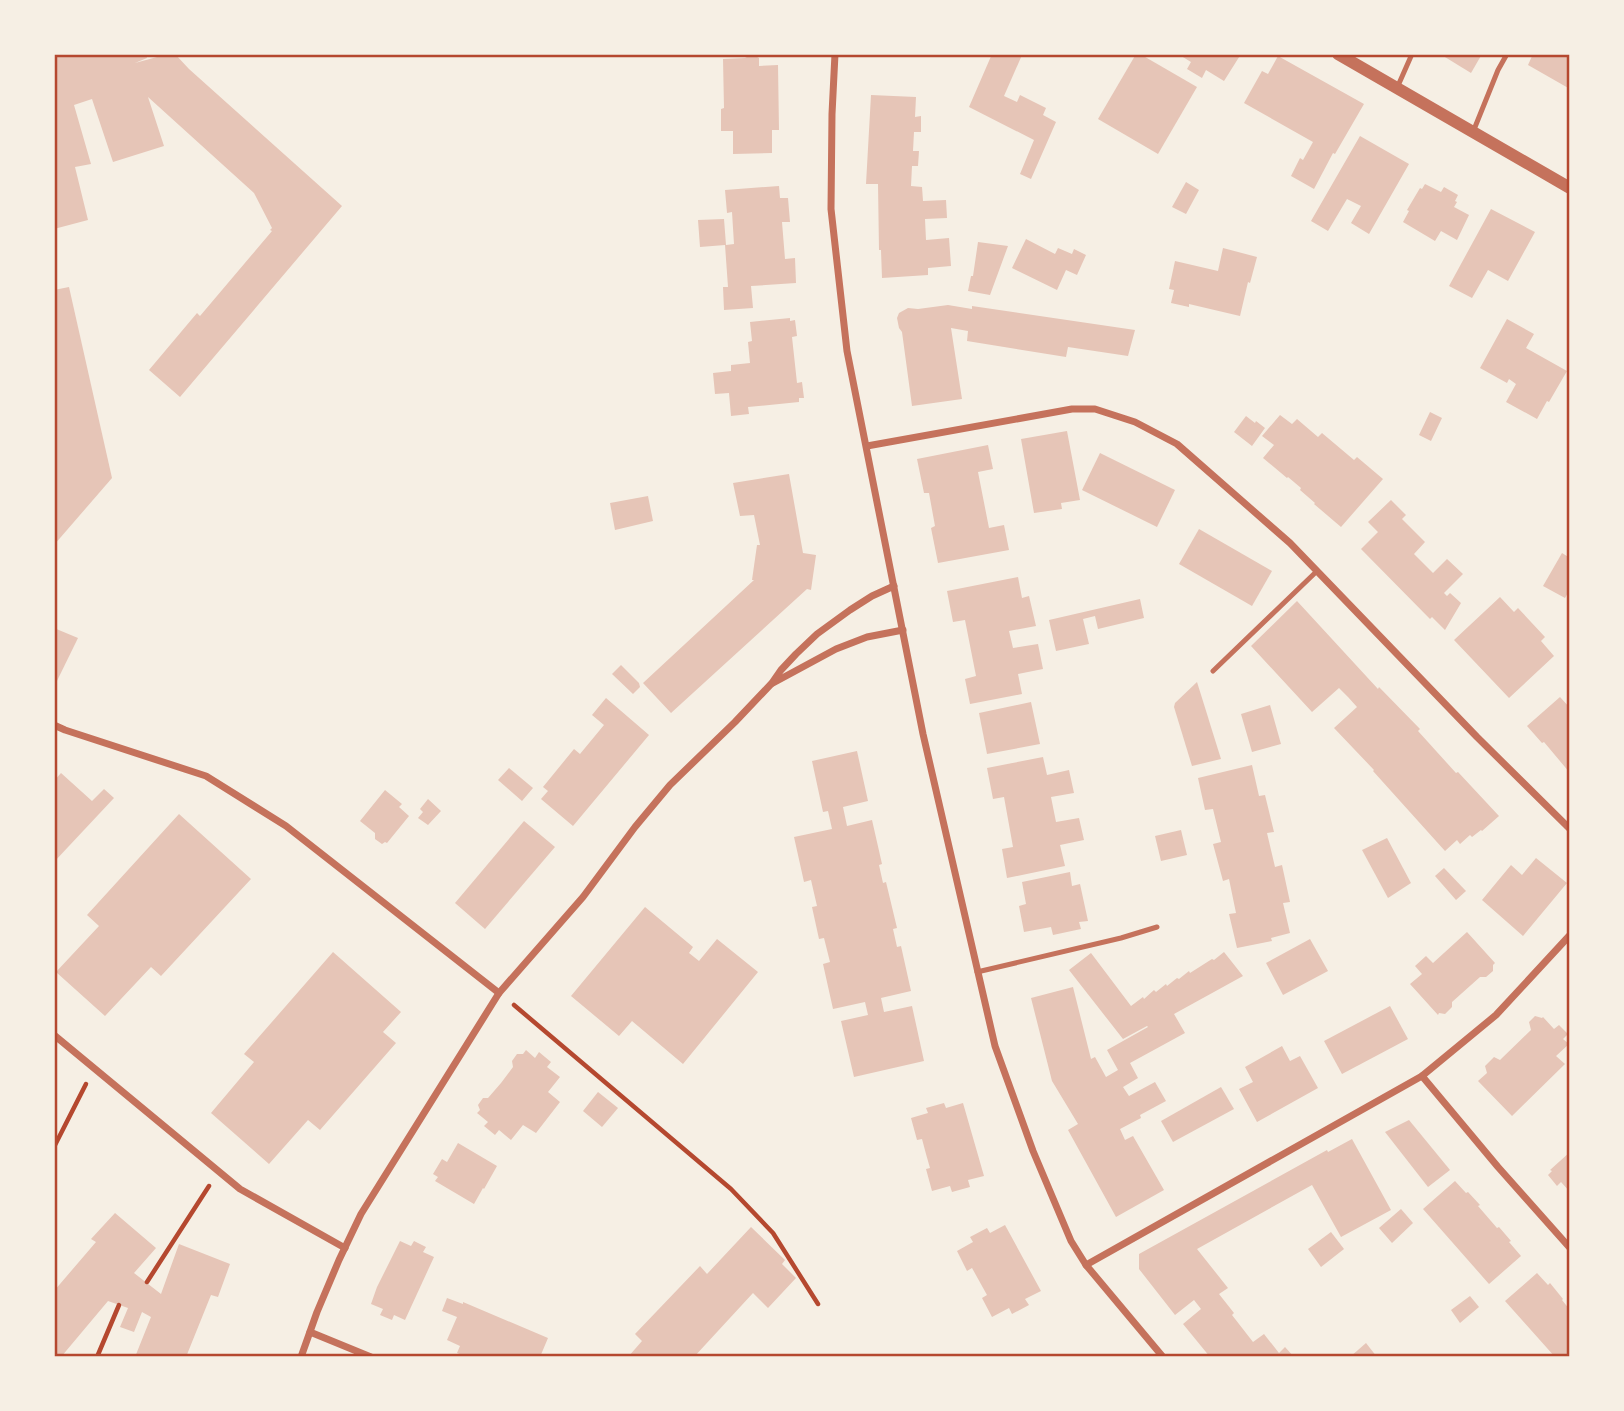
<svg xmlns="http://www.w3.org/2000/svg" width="1624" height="1411" viewBox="0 0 1624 1411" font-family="'DM Sans',sans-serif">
<rect width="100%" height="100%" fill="#f6efe4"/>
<!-- building -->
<g fill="#e6c5b7">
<path d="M54,54H146L147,58L135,63L168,54H175L189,69L342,206L180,397L149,370L197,313L200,316L272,231L270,230L272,228L254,193L148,97L164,146L113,162L92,99L74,105L91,164L75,167L88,220L54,229Z"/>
<path d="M752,54L759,58V66L778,65L779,130H772V153L733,154V131H721V109L724,108L723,59L745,58Z"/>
<path d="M992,54L1022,55L1004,96L1017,102L1020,95L1046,108L1043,115L1056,122L1031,179L1020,174L1034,140L969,107Z"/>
<path d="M1136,54H1140L1197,87L1158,154L1098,119Z"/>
<path d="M1178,54H1241L1224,81L1206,70L1202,78L1187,69L1191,62Z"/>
<path d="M1440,54H1482L1471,73Z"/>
<path d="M1533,54H1570V89L1528,65Z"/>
<path d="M1278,56L1364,104L1335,154L1333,153L1314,189L1291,176L1300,158L1303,160L1313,142L1244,103L1262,71L1268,74Z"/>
<path d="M871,95L916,97L915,117L921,116V132H914L913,151H919L918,166H912L911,186L922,187L923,201L946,200L947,218L925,219L926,240L949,238L951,266L928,268V275L882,278L881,250H879L878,184H866Z"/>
<path d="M1360,136L1409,164L1369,234L1351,223L1361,206L1347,199L1328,231L1311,221Z"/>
<path d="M1186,182L1199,190L1186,214L1172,207Z"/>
<path d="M1425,184L1441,192L1444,187L1458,195L1455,201L1457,202L1454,207L1469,215L1457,240L1441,231L1435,241L1403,222L1409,211L1407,210L1420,188L1422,189Z"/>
<path d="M779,186L780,198H788L790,222H782L785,259L795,258L796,283L751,286L753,308L724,310L723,287H728L725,245L700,247L698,220L724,219L726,245L734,244L732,212L727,213L725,190Z"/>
<path d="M1491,209L1535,232L1508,281L1488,270L1472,298L1449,286Z"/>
<path d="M1026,239L1055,254L1058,248L1072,254L1074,249L1086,255L1077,275L1066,270L1057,290L1012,268Z"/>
<path d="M978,242L1008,246L990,295L968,291L971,276H973Z"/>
<path d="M1223,248L1257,257L1250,283L1248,282L1240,316L1189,304V307L1171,303L1174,290L1169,289L1175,261L1218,271Z"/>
<path d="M69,287L112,478L54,545V290Z"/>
<path d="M948,305L972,309V306L1135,330L1128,356L1068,347L1066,357L967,341L968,331L951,328L962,399L912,406L902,332L899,328L897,318L899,313L908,308L918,309Z"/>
<path d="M790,318V321L795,320L797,336L792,337L797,383L802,382L804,398H799V402L748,407L749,414L731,416L729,393L715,394L713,373L731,371V365L750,363L748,342L752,341L750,322Z"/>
<path d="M1507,319L1534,334L1526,348L1567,371L1549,402L1547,401L1537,419L1506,402L1516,384L1509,379L1507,383L1480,368Z"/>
<path d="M1430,412L1442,418L1431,441L1419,435Z"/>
<path d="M1280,415L1292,424L1297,419L1318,437L1322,433L1354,460L1357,457L1383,479L1341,527L1314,504L1315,503L1300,490L1301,488L1288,477L1287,478L1263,458L1274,445L1262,436Z"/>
<path d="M1246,416L1255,423L1256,421L1265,428L1252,446L1234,432Z"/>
<path d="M1067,431L1080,500L1061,503L1062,509L1034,513L1021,439Z"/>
<path d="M988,445L993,469L978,472L989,528L1004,525L1009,550L938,563L931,528L935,526L929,493H924L917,459Z"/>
<path d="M1100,453L1175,490L1157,527L1082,490Z"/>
<path d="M789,474L803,553L816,555L811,590L807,589L671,713L643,683L754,580H752L757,545H760L754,515L740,516L733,483Z"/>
<path d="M648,496L653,521L615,530L610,503Z"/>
<path d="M1391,500L1406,515L1402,519L1425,542L1414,554L1433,573L1447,559L1463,574L1444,593L1447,596L1450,593L1461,603L1445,630L1432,617L1430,619L1361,549L1378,532L1368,522Z"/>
<path d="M1199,529L1272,571L1252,606L1179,564Z"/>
<path d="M1562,553L1570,558V589L1565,598L1543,586Z"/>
<path d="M1018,577L1022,598L1029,596L1036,626L1009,631L1013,648L1038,644L1043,669L1018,674L1022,694L970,704L965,679L976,676L965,620L953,622L947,591Z"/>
<path d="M1500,597L1514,612L1518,608L1545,637L1541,641L1554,656L1509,698L1454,640Z"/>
<path d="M1140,599L1144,618L1098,629L1095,616L1083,619L1089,644L1056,651L1049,620Z"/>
<path d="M1297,601L1378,689L1379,687L1420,729L1418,731L1456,773L1458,772L1499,816L1482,831L1481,830L1472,837L1470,835L1460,844L1457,840L1445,851L1373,771L1374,770L1334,728L1357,707L1348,697L1339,688L1312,712L1251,646Z"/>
<path d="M54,628L78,638L54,687Z"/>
<path d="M621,665L639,683L640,687L633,694L612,674Z"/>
<path d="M1197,682L1221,759L1192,766L1174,707L1175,703Z"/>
<path d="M1560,697L1570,708V773L1544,742L1542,743L1527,726Z"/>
<path d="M606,698L649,735L573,826L541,799L548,791L543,787L574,749L580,754L604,725L592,715Z"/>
<path d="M1031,702L1040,744L987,754L979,713Z"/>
<path d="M1270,705L1281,744L1252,752L1241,714Z"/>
<path d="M857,751L868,801L843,807L847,826L872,820L882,864L879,865L883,883L886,882L897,928L893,929L897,947L901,946L911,991L881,998L884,1012L912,1006L924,1061L854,1077L841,1021L868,1015L865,1002L833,1009L823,964L830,962L824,938L819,939L812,907L817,906L811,880L804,882L794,837L832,829L828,811L823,812L812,761Z"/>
<path d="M1043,757L1047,775L1069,770L1074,793L1051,797L1056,822L1079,818L1084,840L1060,845L1065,866L1007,878L1002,849L1013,847L1004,797L993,799L987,768Z"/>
<path d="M1252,765L1259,796L1265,795L1274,832L1267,833L1275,867L1282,865L1290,902L1283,903L1290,933L1271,938L1272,941L1237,948L1229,914L1236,913L1229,879L1223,881L1213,844L1221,842L1213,809L1205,810L1198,778Z"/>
<path d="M509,768L533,788L522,801L498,780Z"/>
<path d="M61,773L92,801L104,789L114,798L54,862V781Z"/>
<path d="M385,790L402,804L399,807L409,816L387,843L385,842L382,844L375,839V833L360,821Z"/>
<path d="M428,799L441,811L428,825L418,818L423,812L420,809Z"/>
<path d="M179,814L251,879L161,976L151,967L105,1016L56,972L99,926L87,915Z"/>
<path d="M524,821L555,847L485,929L455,903Z"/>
<path d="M1181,830L1187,855L1161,861L1155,836Z"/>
<path d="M1387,838L1411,883L1388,898L1362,850Z"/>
<path d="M1536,858L1567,883L1523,936L1482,900L1511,865L1522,875Z"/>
<path d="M1444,868L1466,891L1456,900L1435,876Z"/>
<path d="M1070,872L1072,886L1080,884L1088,921L1079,922L1081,929L1053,935L1051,927L1024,932L1019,906L1026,904L1022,882Z"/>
<path d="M645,907L693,947L689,953L699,961L717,939L758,972L683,1064L632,1021L619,1036L571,996Z"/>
<path d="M1467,932L1495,963L1493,965V971L1486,977H1480L1452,1002V1007L1445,1014L1439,1013L1438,1015L1410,984L1422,974L1415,966L1426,956L1433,963Z"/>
<path d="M1310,939L1328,971L1283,995L1266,963Z"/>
<path d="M333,952L401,1012L383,1032L396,1043L320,1130L308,1120L269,1164L211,1113L254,1062L244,1054Z"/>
<path d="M1224,952L1243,976L1174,1014L1185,1033L1130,1063L1138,1078L1123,1087L1129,1096L1155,1082L1166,1101L1140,1115L1141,1118L1120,1129L1125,1140L1133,1136L1164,1190L1116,1217L1068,1130L1078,1124L1052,1081L1031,998L1073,987L1091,1059L1095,1057L1106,1077L1118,1070L1107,1050L1148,1027L1147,1026L1123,1039L1069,970L1091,953L1131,1006L1143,997L1144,999L1154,990L1156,992L1166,984L1167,986L1177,978L1179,979L1189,971L1190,973L1212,959L1214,960Z"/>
<path d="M1390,1006L1408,1039L1342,1074L1324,1041Z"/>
<path d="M1535,1016L1542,1018L1543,1017L1554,1029L1559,1025L1568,1034L1563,1039L1569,1044L1556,1056L1565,1064L1512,1116L1478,1081L1487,1073L1485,1066L1494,1057L1500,1060L1531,1030L1529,1022Z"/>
<path d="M1282,1046L1290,1061L1300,1056L1318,1088L1257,1122L1239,1089L1253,1082L1245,1067Z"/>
<path d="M526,1050L535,1058L539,1052L551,1062L547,1067L560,1077L548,1092L560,1102L536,1133L523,1125L511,1140L499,1130L495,1135L484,1126L488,1122L477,1113L480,1110L478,1105L483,1098H488L501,1083L513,1067L512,1061L517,1054H523Z"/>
<path d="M1221,1087L1234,1109L1173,1142L1161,1121Z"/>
<path d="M598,1092L618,1108L602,1127L583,1111Z"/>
<path d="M944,1103L946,1108L963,1103L984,1176L968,1180L970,1187L952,1192L950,1186L932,1191L926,1169L930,1168L926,1154L922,1139L917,1140L911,1118L928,1113L926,1108Z"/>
<path d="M1409,1120L1450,1170L1428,1187L1385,1132Z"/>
<path d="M1352,1139L1391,1210L1341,1237L1312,1185L1197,1249L1228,1288L1219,1294L1234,1313L1232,1315L1253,1342L1264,1334L1279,1353L1285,1347L1294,1357H1210L1183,1324L1201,1309L1194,1300L1175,1315L1139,1269V1254L1327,1150L1328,1152Z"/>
<path d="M458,1143L497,1166L484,1189L483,1188L474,1204L435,1181L438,1177L433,1174L442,1159L447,1162Z"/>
<path d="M1570,1152V1192L1561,1182L1557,1186L1548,1175L1552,1171L1550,1170Z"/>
<path d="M1455,1181L1466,1193L1468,1192L1480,1205L1478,1206L1497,1228L1499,1227L1511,1241L1509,1242L1521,1256L1489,1284L1423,1209Z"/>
<path d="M1401,1209L1413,1223L1392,1243L1379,1228Z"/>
<path d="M115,1213L156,1248L134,1273L161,1294L179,1244L230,1264L218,1297L211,1295L186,1357H135L151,1317L142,1312L134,1332L120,1327L128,1308L108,1301L61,1357H54V1291L96,1242L91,1239Z"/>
<path d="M1005,1225L1041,1291L1025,1299L1029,1305L1012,1314L1009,1308L992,1317L982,1298L987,1295L972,1268L967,1271L957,1251L973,1242L970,1237L987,1228L990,1233Z"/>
<path d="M751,1227L785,1260L782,1264L796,1278L768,1308L753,1293L694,1357H628L642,1341L635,1334L700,1266L707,1274Z"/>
<path d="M1331,1232L1344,1249L1321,1267L1308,1249Z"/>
<path d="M400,1241L411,1246L414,1241L426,1247L423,1252L434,1257L405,1320L394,1315L392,1320L380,1315L383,1309L371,1304L377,1287Z"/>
<path d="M1537,1273L1548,1285L1550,1283L1563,1299L1562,1300L1570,1310V1357H1555L1505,1301Z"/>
<path d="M1470,1296L1479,1307L1460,1323L1451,1310Z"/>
<path d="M447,1298L463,1304V1302L548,1338L540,1357H467L457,1353L460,1346L447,1340L457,1317L442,1311Z"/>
<path d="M1366,1343L1377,1357H1350Z"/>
</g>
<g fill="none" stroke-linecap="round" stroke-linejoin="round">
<!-- path -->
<g stroke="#b5482f" stroke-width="4.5">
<path d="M514,1005L731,1189L773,1233L818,1304"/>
<path d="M54,1147L86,1084"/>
<path d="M147,1282L209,1186"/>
<path d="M97,1357L119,1305"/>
</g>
<!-- service -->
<g stroke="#c5725c" stroke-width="5">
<path d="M1397,88L1412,54"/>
<path d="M1473,132L1498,70L1507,54"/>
<path d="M1213,671L1317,571"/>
<path d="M977,972L1121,938L1157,927"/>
</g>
<!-- minor -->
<g stroke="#c5725c" stroke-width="7">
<path d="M835,54L832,114L831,209L847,351L923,734L995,1046L1033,1151L1071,1241L1086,1265L1163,1357"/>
<path d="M867,446L1072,409H1095L1135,422L1177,444L1290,543L1477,737L1570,829"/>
<path d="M773,683L836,649L867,637L903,630"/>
<path d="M54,725L65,730L206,776L286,826L499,993"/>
<path d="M54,1035L240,1189L345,1248"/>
<path d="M1422,1076L1498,1167L1570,1248"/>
<path d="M1086,1265L1422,1076L1496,1015L1570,935"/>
<path d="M310,1332L371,1357"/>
<path d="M301,1357L317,1312L339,1260L361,1214L499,993L583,897L635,827L670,785L735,722L772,683L781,670L796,654L817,634L850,610L872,596L894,586"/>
</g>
<!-- tertiary -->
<path stroke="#c5725c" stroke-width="12" d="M1338,54L1570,188"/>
</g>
<!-- border -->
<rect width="1624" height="1411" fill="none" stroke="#f6efe4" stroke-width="112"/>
<rect x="56" y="56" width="1512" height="1299" fill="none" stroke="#b5482f" stroke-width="2.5"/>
</svg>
